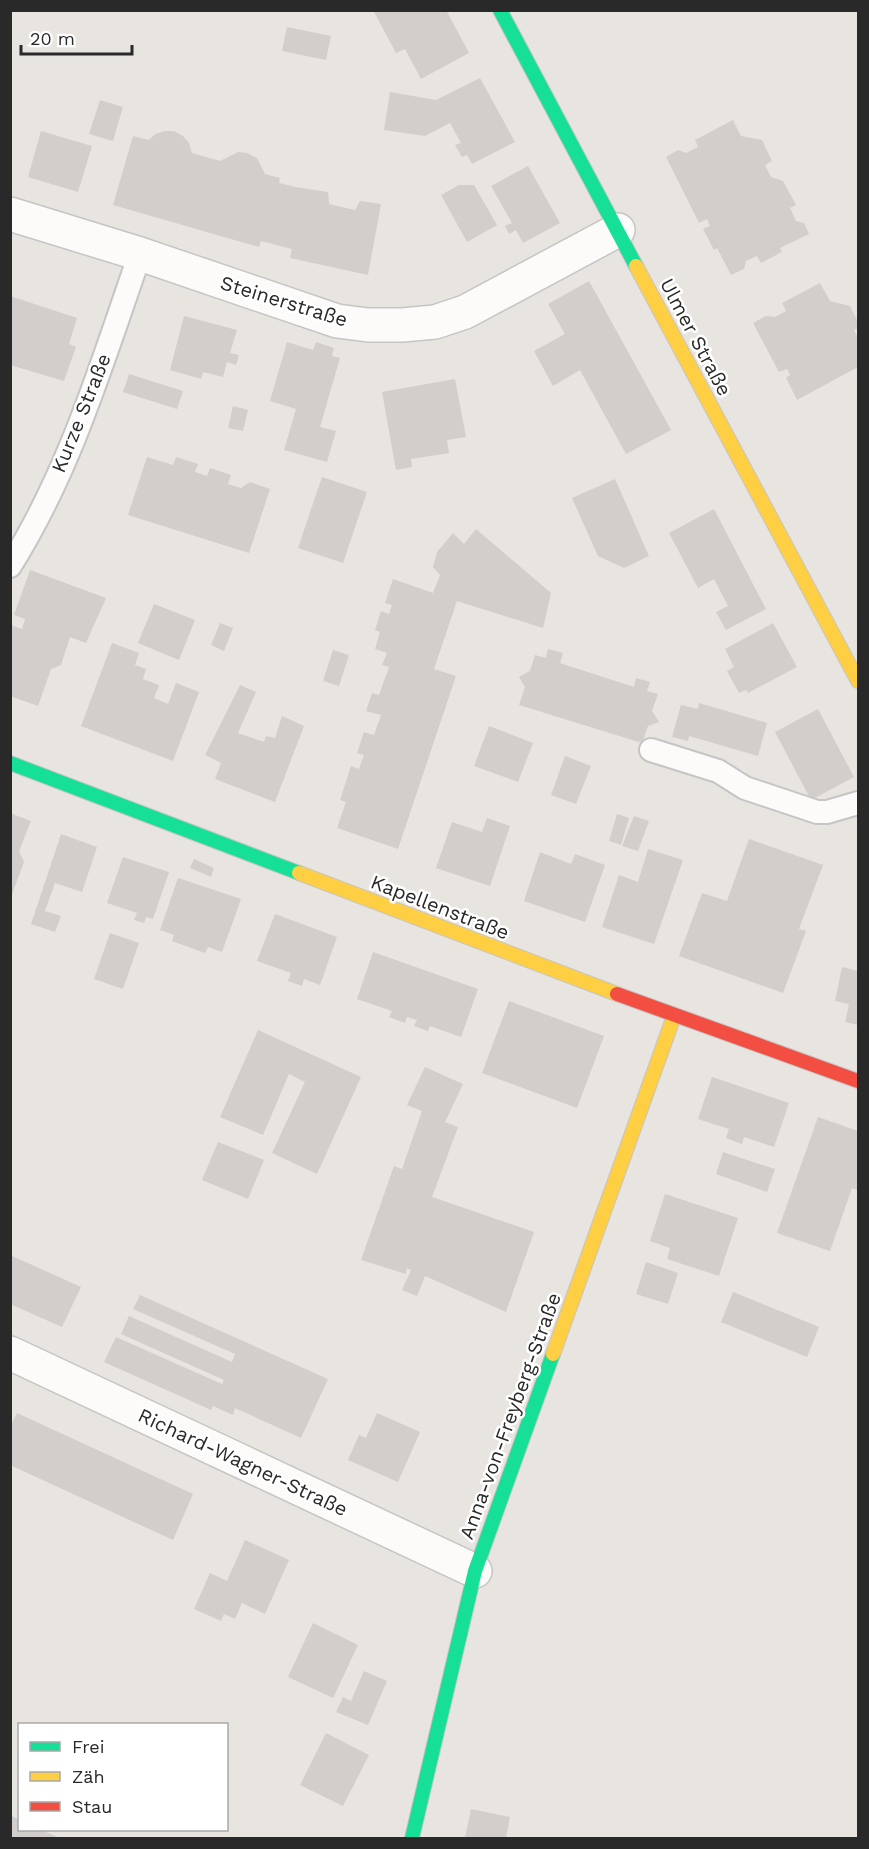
<svg xmlns="http://www.w3.org/2000/svg" width="869" height="1849" viewBox="0 0 869 1849" font-family="'Work Sans',sans-serif">
<rect width="100%" height="100%" fill="#e8e5e0"/>
<!-- building -->
<g fill="#d1cecb">
<path d="M373,10H446L469,53L421,79L405,49L396,53Z"/>
<path d="M287,27L331,36L326,60L282,51Z"/>
<path d="M480,78L515,142L472,164L467,155L462,157L455,145L461,143L450,123L425,136L384,130L390,92L436,100Z"/>
<path d="M100,100L123,107L113,141L89,134Z"/>
<path d="M733,120L741,136L762,140L772,161L765,165L771,177L783,181L796,205L790,208L796,221L804,223L809,234L780,248L782,252L761,263L757,256L746,261L744,269L731,275L717,248L714,250L703,229L710,226L707,219L699,223L666,157L678,150L686,153L698,147L695,140Z"/>
<path d="M41,131L92,146L78,192L28,177Z"/>
<path d="M165,131H174L183,136L189,143L192,153L220,161L238,152L247,153L257,158L265,174L280,178L279,183L295,187L328,192L329,204L355,210L360,201L381,204L368,275L290,258L292,249L261,241L259,247L113,205L133,136L149,140L155,134Z"/>
<path d="M528,166L560,223L523,243L516,230L509,234L505,226L512,223L491,186Z"/>
<path d="M459,185H474L497,225L467,242L441,195Z"/>
<path d="M589,281L671,430L626,454L580,370L553,386L534,351L565,334L548,304Z"/>
<path d="M820,283L830,301L850,306L858,322V328L854,330L858,338V367L797,400L786,378L790,375L787,369L779,372L753,323L766,316L775,317L786,311L782,303Z"/>
<path d="M10,296L77,318L69,344L76,347L64,381L10,365Z"/>
<path d="M184,316L237,330L230,353L239,355L236,365L227,362L223,377L203,372L201,379L170,370Z"/>
<path d="M287,342L313,350L316,342L334,348L332,356L340,358L320,427L336,431L327,462L284,450L296,409L270,401Z"/>
<path d="M129,374L183,391L177,409L123,392Z"/>
<path d="M455,379L466,437L447,440L449,453L411,459L412,467L396,470L382,392Z"/>
<path d="M233,406L248,410L243,431L228,428Z"/>
<path d="M147,457L173,465L176,457L198,464L195,472L207,476L210,468L231,475L228,484L241,488L250,482L270,489L249,553L128,515Z"/>
<path d="M322,477L367,492L343,563L298,548Z"/>
<path d="M615,479L649,556L624,568L598,556L572,498Z"/>
<path d="M714,509L766,609L726,630L716,612L728,606L714,579L698,588L669,533Z"/>
<path d="M476,529L551,593L543,628L457,601L434,669L456,676L398,849L337,828L346,802L340,800L351,766L359,769L364,755L357,753L364,732L374,735L381,715L366,711L372,693L379,695L389,667L382,665L387,653L375,649L380,632L375,630L381,611L389,614L392,605L385,603L393,579L433,593L440,575L433,567L437,552L453,533L464,544Z"/>
<path d="M30,570L106,598L86,643L70,637L61,665L51,669L38,706L10,696V625L22,629L25,619L14,615Z"/>
<path d="M154,604L195,620L179,660L138,643Z"/>
<path d="M220,623L233,628L224,651L211,645Z"/>
<path d="M773,623L797,667L748,693L746,690L739,693L727,671L734,667L725,649Z"/>
<path d="M112,643L139,653L135,665L146,669L143,679L159,685L154,698L168,704L176,683L199,692L173,761L81,726Z"/>
<path d="M548,649L563,653L560,663L634,687L636,678L650,682L647,691L658,694L652,711L659,722L648,726L642,743L519,705L525,687L519,677L530,671L535,655L546,658Z"/>
<path d="M333,650L349,655L339,686L323,681Z"/>
<path d="M240,685L256,692L238,733L264,742L266,736L275,738L282,716L304,726L275,802L215,779L221,763L205,755Z"/>
<path d="M699,703L767,723L758,756L689,736L688,741L672,737L681,705L698,709Z"/>
<path d="M818,709L854,777L811,800L775,732Z"/>
<path d="M489,726L533,743L518,782L474,766Z"/>
<path d="M565,756L591,766L576,804L551,795Z"/>
<path d="M10,813L31,821L19,851L24,862L11,897Z"/>
<path d="M617,814L629,818L621,845L609,841Z"/>
<path d="M634,816L649,821L638,851L622,846Z"/>
<path d="M487,818L510,826L490,886L436,868L452,822L482,832Z"/>
<path d="M61,834L97,847L82,892L55,883L45,911L61,916L55,932L31,924Z"/>
<path d="M749,839L823,865L799,929L806,931L783,993L679,956L702,893L727,901Z"/>
<path d="M648,849L683,860L654,944L602,927L619,875L638,882Z"/>
<path d="M540,852L571,864L575,854L605,865L585,922L524,901Z"/>
<path d="M123,857L169,872L153,919L146,917L144,923L134,920L137,913L107,903Z"/>
<path d="M194,859L214,868L211,877L190,868Z"/>
<path d="M178,878L241,899L222,952L208,947L205,953L172,941L174,935L160,930Z"/>
<path d="M275,914L337,937L320,985L304,979L302,986L288,981L291,973L257,961Z"/>
<path d="M110,933L139,943L123,989L94,979Z"/>
<path d="M373,952L478,989L461,1037L430,1026L428,1031L414,1026L417,1020L407,1017L405,1023L389,1017L392,1011L357,999Z"/>
<path d="M842,967L858,971V1025L845,1022L849,1004L835,1001Z"/>
<path d="M509,1001L604,1036L577,1108L482,1073Z"/>
<path d="M258,1030L361,1077L317,1174L272,1153L305,1082L289,1074L263,1135L220,1117Z"/>
<path d="M425,1067L463,1084L445,1122L458,1127L432,1197L534,1232L506,1312L425,1276L417,1296L402,1290L411,1270L407,1268L406,1274L361,1260L394,1166L402,1169L422,1111L407,1105Z"/>
<path d="M712,1077L789,1103L774,1147L744,1137L742,1144L726,1138L729,1129L698,1119Z"/>
<path d="M818,1117L858,1131V1185L857,1190L852,1188L830,1251L777,1233Z"/>
<path d="M218,1142L264,1160L248,1199L202,1180Z"/>
<path d="M723,1152L775,1169L767,1192L716,1174Z"/>
<path d="M665,1194L738,1218L719,1276L667,1259L670,1248L650,1241Z"/>
<path d="M10,1255L81,1287L62,1327L10,1304Z"/>
<path d="M646,1262L678,1273L668,1304L636,1294Z"/>
<path d="M733,1292L819,1327L807,1357L721,1322Z"/>
<path d="M140,1295L328,1379L301,1438L235,1408L233,1415L213,1406L211,1410L104,1362L116,1337L222,1384L224,1380L121,1334L129,1316L232,1362L235,1354L133,1309Z"/>
<path d="M17,1413L193,1494L173,1540L10,1465V1427Z"/>
<path d="M377,1413L420,1432L398,1482L348,1460L359,1435L366,1438Z"/>
<path d="M245,1540L289,1560L265,1614L242,1603L235,1619L224,1614L221,1621L194,1609L210,1573L227,1581Z"/>
<path d="M313,1623L358,1645L333,1698L288,1677Z"/>
<path d="M364,1671L387,1681L368,1725L336,1712L343,1697L351,1701Z"/>
<path d="M326,1733L369,1755L343,1806L300,1785Z"/>
<path d="M471,1809L510,1817L506,1838H465Z"/>
<path d="M10,1815L20,1820V1830H41L60,1838H10Z"/>
</g>
<g fill="none" stroke-linecap="round" stroke-linejoin="round">
<!-- lane casing -->
<g stroke="#c6c4c5" stroke-width="26">
<g id="lane">
<path d="M10,566C70,471 103,360 140,254"/>
<path d="M651,750L718,771L745,788L817,812H827L858,803"/>
</g>
</g>
<!-- street casing -->
<g stroke="#c6c4c5" stroke-width="36">
<g id="street">
<path d="M10,214L140,254L337,321L368,325H402L435,322L465,312L618,230"/>
<path d="M10,1353L475,1571"/>
</g>
</g>
<!-- fast casing -->
<g stroke="#c6c4c5" stroke-width="16">
<g id="fast">
<path d="M500,10L636,266"/>
<path d="M10,763L299,873"/>
<path d="M412,1838L475,1571L553,1354"/>
</g>
</g>
<!-- slow casing -->
<g stroke="#c6c4c5" stroke-width="16">
<g id="slow">
<path d="M636,266L858,681"/>
<path d="M299,873L617,994"/>
<path d="M553,1354L674,1016"/>
</g>
</g>
<!-- jam casing -->
<g stroke="#c6c4c5" stroke-width="16">
<path id="jam" d="M617,994L858,1081"/>
</g>
<!-- lane -->
<use href="#lane" stroke="#fcfbfa" stroke-width="22"/>
<!-- street -->
<use href="#street" stroke="#fcfbfa" stroke-width="33"/>
<!-- fast -->
<use href="#fast" stroke="#16e098" stroke-width="14"/>
<!-- slow -->
<use href="#slow" stroke="#ffcf43" stroke-width="14"/>
<!-- jam -->
<use href="#jam" stroke="#f24e42" stroke-width="14"/>
</g>
<g text-anchor="middle" stroke-width="5" stroke-linejoin="round" paint-order="stroke">
<!-- street labels -->
<g font-size="20" fill="#292929" stroke="#fff">
<text transform="translate(284 301) rotate(17)" y="7">Steinerstraße</text>
<text transform="translate(696 337) rotate(62)" y="7">Ulmer Straße</text>
<text transform="translate(81 413) rotate(-68)" y="7">Kurze Straße</text>
<text transform="translate(440 907) rotate(21)" y="7">Kapellenstraße</text>
<text transform="translate(510 1416) rotate(-70)" y="7">Anna-von-Freyberg-Straße</text>
<text transform="translate(243 1462) rotate(25)" y="7">Richard-Wagner-Straße</text>
</g>
</g>
<!-- border -->
<rect width="869" height="1849" fill="none" stroke="#292929" stroke-width="24"/>
<!-- legend -->
<rect x="18" y="1723" width="210" height="108" fill="#ffffff" stroke="#a9a9a9" stroke-width="1.5"/>
<rect x="30" y="1742" width="30" height="9" fill="#16e098" stroke="#a9a9a9" stroke-width="1.5"/>
<text x="72" y="1753" font-size="18" fill="#292929">Frei</text>
<rect x="30" y="1772" width="30" height="9" fill="#ffcf43" stroke="#a9a9a9" stroke-width="1.5"/>
<text x="72" y="1783" font-size="18" fill="#292929">Zäh</text>
<rect x="30" y="1802" width="30" height="9" fill="#f24e42" stroke="#a9a9a9" stroke-width="1.5"/>
<text x="72" y="1813" font-size="18" fill="#292929">Stau</text>
<!-- scale -->
<path d="M21 45v9h111v-9" fill="none" stroke="#292929" stroke-width="3"/>
<text x="30" y="45" font-size="18" fill="#292929" stroke="#ffffff" stroke-width="4.5" paint-order="stroke">20 m</text>
</svg>
